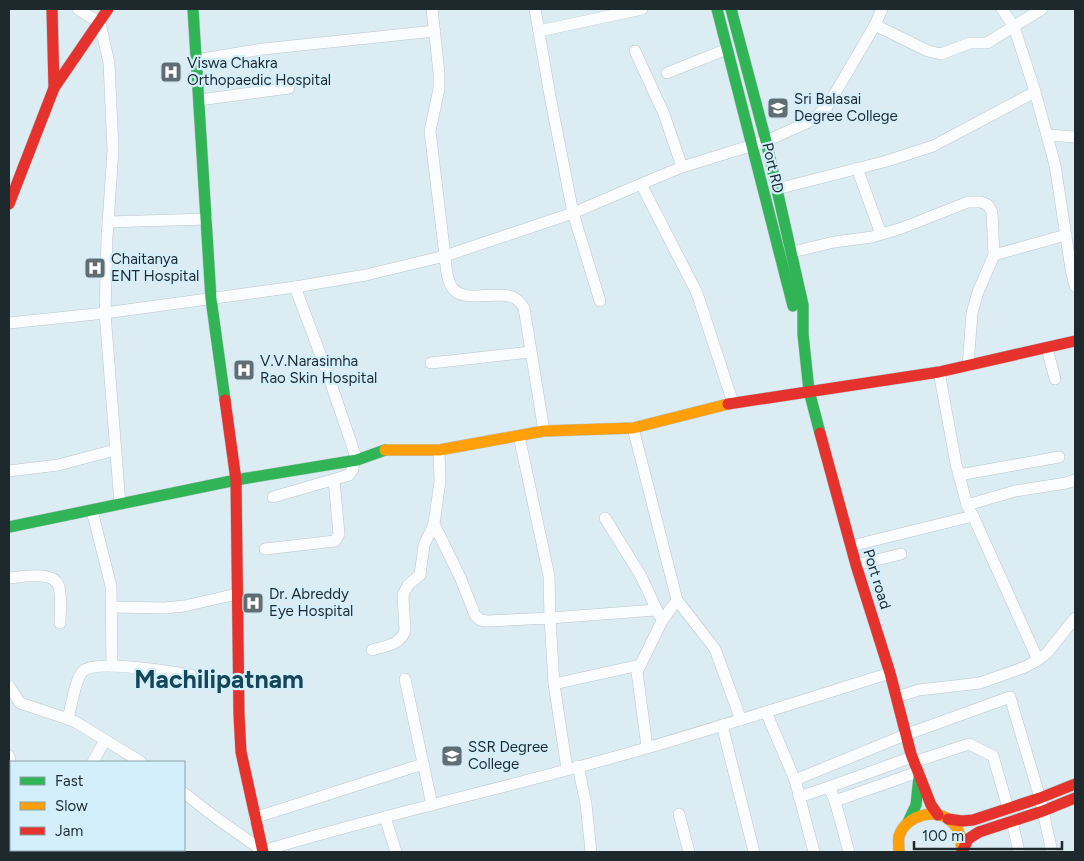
<svg xmlns="http://www.w3.org/2000/svg" width="1084" height="861" viewBox="0 0 1084 861" font-family="Figtree,sans-serif">
<rect width="100%" height="100%" fill="#dcecf3"/>
<g fill="none" stroke-linecap="round" stroke-linejoin="round">
<!-- street casing -->
<g stroke="#bac6cc" stroke-width="12">
<g id="street">
<path d="M78,9L100,23L109,63L113,150L107,238L105,313L120,504"/>
<path d="M432,9L439,73V89L430,131L445,256L573,213L641,184L697,293L733,403"/>
<path d="M535,9L550,96L573,213L600,301"/>
<path d="M1002,9L1014,27L1034,88L1055,165L1071,269L1075,286"/>
<path d="M875,25L928,51L941,54L970,43H987L1042,9"/>
<path d="M539,31L642,9"/>
<path d="M635,51L664,114L682,167"/>
<path d="M196,60L263,49L435,31"/>
<path d="M667,73L727,49"/>
<path d="M199,100L289,88"/>
<path d="M1047,135L1075,137"/>
<path d="M857,168L881,234"/>
<path d="M641,184L682,167L766,141L811,121L827,107L875,25L882,9"/>
<path d="M777,189L887,161L933,146L1035,92"/>
<path d="M108,222L207,219"/>
<path d="M792,252L834,242L872,237L902,228L968,202H981L988,205L992,212L994,255L978,292L972,313L968,366"/>
<path d="M994,255L1066,235"/>
<path d="M9,323L105,313L295,287"/>
<path d="M1047,348L1055,379"/>
<path d="M431,363L530,352"/>
<path d="M939,372L956,464L967,505L973,516"/>
<path d="M633,428L677,600L715,649L741,720"/>
<path d="M519,436L549,576L550,618L656,610"/>
<path d="M439,450L440,481L434,524L460,577L475,615L480,620L487,621L550,618L554,684L567,769"/>
<path d="M357,460L327,372L295,287L366,275L445,256C446,266 446,277 451,286C462,306 499,288 516,299C519,301 522,305 524,308L544,431"/>
<path d="M9,471L58,465L115,450"/>
<path d="M959,475L1059,457"/>
<path d="M273,497L349,475L353,469L354,460"/>
<path d="M967,505L1015,491L1066,483L1075,480"/>
<path d="M92,511L111,586L112,666"/>
<path d="M605,518L641,576L659,615"/>
<path d="M851,546L973,516L1038,660"/>
<path d="M265,549L335,541L339,534L334,480"/>
<path d="M856,565L901,554"/>
<path d="M9,578C22,577 55,570 59,587C62,598 60,612 60,623"/>
<path d="M112,607L165,608L184,606L237,594"/>
<path d="M372,650C385,646 400,645 405,631L403,595L408,585L420,575L424,545L434,524"/>
<path d="M405,679L432,805"/>
<path d="M554,684L640,665"/>
<path d="M9,686L20,703L74,721L141,762"/>
<path d="M897,697L919,690L980,683L1025,667L1038,660L1047,653L1075,618"/>
<path d="M766,712L795,780L814,852"/>
<path d="M68,719C71,708 75,679 83,671C97,659 171,672 191,675"/>
<path d="M722,725L754,852"/>
<path d="M647,747L637,672L662,621L677,600"/>
<path d="M9,756L11,766"/>
<path d="M93,762L105,740"/>
<path d="M914,762L969,744L993,756L1008,808"/>
<path d="M578,766L586,804L591,852"/>
<path d="M795,780L905,735L1010,697L1040,798L1052,852"/>
<path d="M184,793L215,817L263,851"/>
<path d="M799,797L829,787"/>
<path d="M835,801L918,772"/>
<path d="M679,814L689,852"/>
<path d="M385,817L396,852"/>
<path d="M254,818L423,764"/>
<path d="M1012,821L1019,852"/>
<path d="M32,850V852"/>
<path d="M113,850L114,852"/>
<path d="M9,852L19,850"/>
<path d="M259,852C381,815 506,788 629,753C717,728 803,700 890,673"/>
<path d="M849,852L835,801L829,787L912,757"/>
</g>
</g>
<!-- fast casing -->
<g stroke="#bac6cc" stroke-width="12">
<g id="fast">
<path d="M193,9L211,299L225,400"/>
<path d="M717,9L793,306"/>
<path d="M731,9L766,141L803,305V334L809,391L820,433"/>
<path d="M9,527L236,480L357,460L385,450"/>
<path d="M908,822L916,805L919,777"/>
</g>
</g>
<!-- slow casing -->
<g stroke="#bac6cc" stroke-width="12">
<g id="slow">
<path d="M385,450H439L544,431L633,428L728,404"/>
<path d="M899,852C899,847 898,841 899,836C906,815 936,807 952,822C961,830 961,842 962,852"/>
</g>
</g>
<!-- jam casing -->
<g stroke="#bac6cc" stroke-width="12">
<g id="jam">
<path d="M54,88L108,9"/>
<path d="M9,204L54,88L52,9"/>
<path d="M225,400L236,480L239,715L241,752L263,852"/>
<path d="M728,404L939,372L1075,341"/>
<path d="M820,433L856,565L890,673L911,754L931,805L938,815"/>
<path d="M948,819L962,821L973,820L1040,798L1075,784"/>
<path d="M962,852L968,839L979,832L1043,811L1075,798"/>
</g>
</g>
<!-- street -->
<use href="#street" stroke="#fafcfd" stroke-width="11"/>
<!-- fast -->
<use href="#fast" stroke="#30b455" stroke-width="11"/>
<!-- slow -->
<use href="#slow" stroke="#ff9f0a" stroke-width="11"/>
<!-- jam -->
<use href="#jam" stroke="#e5322d" stroke-width="11"/>
</g>
<!-- icons -->
<defs>
<g id="hospital-square" transform="scale(1.125)"><rect x="-9" y="-9" width="18" height="18" rx="4" fill="#606d73" stroke="#d3effc"/><path d="M-5-5h3v3.5h4V-5h3V5h-3V1.5h-4V5h-3Z" fill="#fff"/></g>
<g id="university-square" transform="scale(1.125)"><rect x="-9" y="-9" width="18" height="18" rx="4" fill="#606d73" stroke="#d3effc"/><path d="M0-5L7-2L0 1L-7-2ZM-4 1L0 2.5L4 1V4Q0 6-4 4Z" fill="#fff"/></g>
</defs>
<g fill-rule="evenodd">
<use href="#hospital-square" x="171" y="72"/>
<use href="#university-square" x="778" y="108"/>
<use href="#hospital-square" x="95" y="268"/>
<use href="#hospital-square" x="244" y="370"/>
<use href="#hospital-square" x="253" y="603"/>
<use href="#university-square" x="452" y="756"/>
</g>
<g text-anchor="middle" stroke-width="4.5" stroke-linejoin="round" paint-order="stroke">
<!-- poi labels -->
<g font-size="15" fill="#1e292e" stroke="#d3effc" text-anchor="start">
<text x="187" y="68">Viswa Chakra<tspan x="187" dy="17">Orthopaedic Hospital</tspan></text>
<text x="794" y="104">Sri Balasai<tspan x="794" dy="17">Degree College</tspan></text>
<text x="111" y="264">Chaitanya<tspan x="111" dy="17">ENT Hospital</tspan></text>
<text x="260" y="366">V.V.Narasimha<tspan x="260" dy="17">Rao Skin Hospital</tspan></text>
<text x="269" y="599">Dr. Abreddy<tspan x="269" dy="17">Eye Hospital</tspan></text>
<text x="468" y="752">SSR Degree<tspan x="468" dy="17">College</tspan></text>
</g>
<!-- street labels -->
<g font-size="15" fill="#1e292e" stroke="#d3effc">
<text transform="translate(773 168) rotate(77)" y="5">Port RD</text>
<text transform="translate(877 579) rotate(73)" y="5">Port road</text>
</g>
<!-- town labels -->
<g font-size="25" font-weight="bold" fill="#154558" stroke="#d3effc">
<text x="219" y="688">Machilipatnam</text>
</g>
</g>
<!-- border -->
<rect width="1084" height="861" fill="none" stroke="#1e292e" stroke-width="20"/>
<!-- legend -->
<rect x="10" y="761" width="175" height="90" fill="#d3effc" stroke="#8ba0aa"/>
<rect x="20" y="777" width="25" height="8" fill="#30b455" stroke="#8ba0aa"/>
<text x="55" y="786" font-size="15" fill="#1e292e">Fast</text>
<rect x="20" y="802" width="25" height="8" fill="#ff9f0a" stroke="#8ba0aa"/>
<text x="55" y="811" font-size="15" fill="#1e292e">Slow</text>
<rect x="20" y="827" width="25" height="8" fill="#e5322d" stroke="#8ba0aa"/>
<text x="55" y="836" font-size="15" fill="#1e292e">Jam</text>
<!-- scale -->
<path d="M914 841v8h148v-8" fill="none" stroke="#1e292e" stroke-width="2.5"/>
<text x="922" y="841" font-size="15" fill="#1e292e" stroke="#d3effc" stroke-width="4" paint-order="stroke">100 m</text>
</svg>
